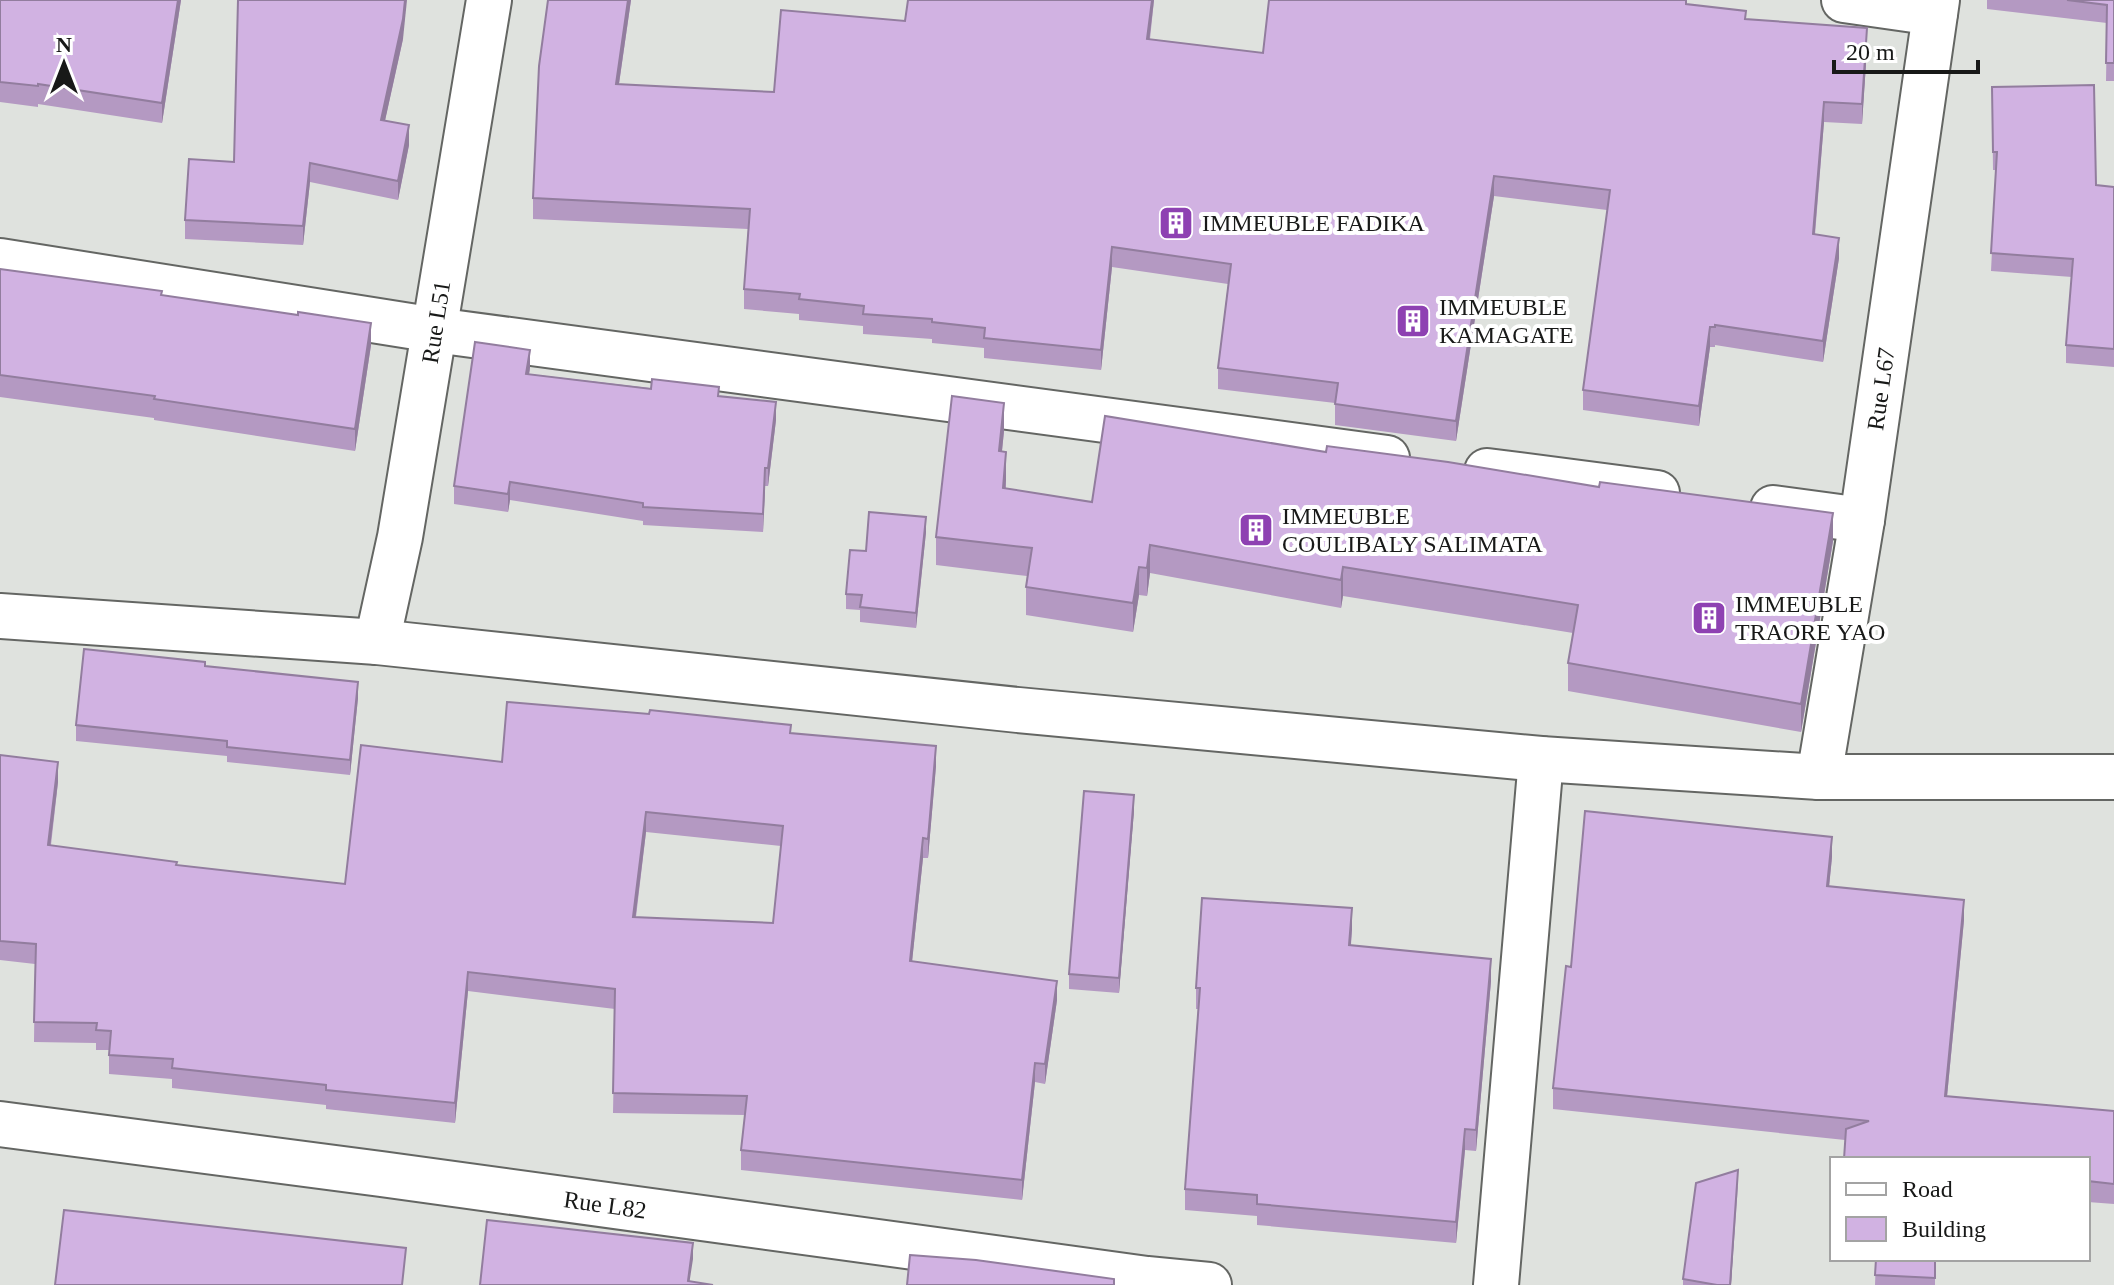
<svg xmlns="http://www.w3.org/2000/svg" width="2114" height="1285" viewBox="0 0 2114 1285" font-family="'Times New Roman',serif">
<rect width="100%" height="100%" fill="#dfe2de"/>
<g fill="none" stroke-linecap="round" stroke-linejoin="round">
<!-- street casing -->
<g stroke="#646663" stroke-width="48">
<g id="street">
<path d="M1844,0L1935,13"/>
<path d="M0,261L435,330L1387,458"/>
<path d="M1487,471L1657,493"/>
<path d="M1773,508L1862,520"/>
<path d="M0,616L377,642L1018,710L1541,759L1819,777H2114"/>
<path d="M377,642L400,537L489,0"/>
<path d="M1819,777L1862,520L1937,0"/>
<path d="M0,1124L381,1174L1147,1279L1209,1285"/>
<path d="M1496,1285L1541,759"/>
</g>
</g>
<!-- street -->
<use href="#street" stroke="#fff" stroke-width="44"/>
</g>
<!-- wall -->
<g fill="#b499c2" fill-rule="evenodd">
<path d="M0,0H181L162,123L38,104V107L0,102Z"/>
<path d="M548,0H631L619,84L774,92L905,21L908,0H1154L1150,39L1263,53L1687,4L1746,19L1867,48L1862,124L1824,122L1815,235L1839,258L1823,362L1715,345V347H1710L1699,426L1583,410V390L1607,210L1494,196L1456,441L1335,425V403L1218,389V368L1228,284L1112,267L1101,370L984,358V348L932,343V339L863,334V326L799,320V314L744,309V289L748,229L533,219V198Z"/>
<path d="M1987,0H2114V81H2106L2107,23L1987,9Z"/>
<path d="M403,39L385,120L409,145L398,200L310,182L303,245L185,239V220L234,162Z"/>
<path d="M1992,87L2096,185L2114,187V367L2066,363V345L2072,277L1991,271L1996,170H1993Z"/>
<path d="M0,269L162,295L371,345L355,451L154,420V418L0,397Z"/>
<path d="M530,368L529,374L719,396L776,420L768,486H765L763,532L643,525V521L510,500L508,512L454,504V486Z"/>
<path d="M1004,431L1002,451L1006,480V488L1092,502L1833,541L1801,732L1568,691V663L1573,633L1343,596L1341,608L1150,573L1147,596L1139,595L1133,632L1026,615V587L1027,576L936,565V537Z"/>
<path d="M926,532L916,628L860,622V610L846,609V594L866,551Z"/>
<path d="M205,666L358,698L350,775L227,762V756L76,741V725Z"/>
<path d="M791,733L936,766L928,858H923L912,961L1057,1000L1045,1084L1035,1082L1022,1200L741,1170V1150L745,1115L613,1113L615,1009L468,991L455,1123L326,1109V1105L172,1088V1079L109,1074V1050H96V1043L34,1042L35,964L0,960V755L58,782L51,845L177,865L345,884L502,762ZM646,832L781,846L773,923L636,917Z"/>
<path d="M1134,811L1119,993L1069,989V974Z"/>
<path d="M1832,857L1829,886L1964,920L1947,1097L2114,1111V1204L2088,1202V1159L1845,1140L1553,1109V1088L1571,967Z"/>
<path d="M1352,929L1351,945L1491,981L1476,1151L1465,1150L1456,1243L1257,1225V1216L1185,1210V1189L1198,1009H1196V988Z"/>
<path d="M1738,1185L1731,1285H1683V1279Z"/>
<path d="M1876,1259H1935V1285H1875Z"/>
</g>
<!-- shaded-wall -->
<g fill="#927d9e">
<path d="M178,0H181L162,123V103Z"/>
<path d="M405,0H407L403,39L381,139V120Z"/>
<path d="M628,0H631L616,104V84Z"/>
<path d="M1152,0H1154L1147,59V39Z"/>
<path d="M1867,28V48L1862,124V104Z"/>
<path d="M1824,102V122L1813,254V234Z"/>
<path d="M409,125V145L398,200V181Z"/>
<path d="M310,163V182L303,245V226Z"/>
<path d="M1494,176V196L1456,441V421Z"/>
<path d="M1839,238V258L1823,362V341Z"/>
<path d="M1112,247V267L1101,370V350Z"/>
<path d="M371,323V345L355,451V429Z"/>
<path d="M1710,327V347L1699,426V406Z"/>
<path d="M530,350V368L526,392V374Z"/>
<path d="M776,402V420L768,486V468Z"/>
<path d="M1004,403V431L999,479V451Z"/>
<path d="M1006,452V480L1003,516V488Z"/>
<path d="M765,468V486L763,532V514Z"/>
<path d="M510,482V500L508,512V494Z"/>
<path d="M1833,513V541L1801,732V704Z"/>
<path d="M926,517V532L916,628V613Z"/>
<path d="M1150,545V573L1147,596V568Z"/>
<path d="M1139,567V595L1133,632V603Z"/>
<path d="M1343,567V596L1341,608V580Z"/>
<path d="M358,682V698L350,775V760Z"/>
<path d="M936,746V766L928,858V839Z"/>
<path d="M58,762V782L48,864V845Z"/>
<path d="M1134,795V811L1119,993V978Z"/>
<path d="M646,812V832L633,937V917Z"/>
<path d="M1832,837V857L1827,907V886Z"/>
<path d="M923,838V858L910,981V961Z"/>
<path d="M1964,900V920L1945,1117V1096Z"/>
<path d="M1352,908V929L1349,966V945Z"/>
<path d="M1491,959V981L1476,1151V1130Z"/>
<path d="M468,972V991L455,1123V1103Z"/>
<path d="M1057,981V1000L1045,1084V1064Z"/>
<path d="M1035,1063V1082L1022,1200V1180Z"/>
<path d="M1465,1129V1150L1456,1243V1222Z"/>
<path d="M1738,1170L1731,1285H1730Z"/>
<path d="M693,1243V1259L689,1285H688Z"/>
</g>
<!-- building -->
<g fill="#d1b2e2" stroke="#927d9e" stroke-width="2" fill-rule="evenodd">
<path d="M0,0H178L162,103L38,84V86L0,82Z"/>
<path d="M238,0H405L403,19L381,120L409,125L398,181L310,163L303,226L185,220L189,159L234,162Z"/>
<path d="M548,0H628L616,84L774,92L781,10L905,21L908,0H1152L1147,39L1263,53L1269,0H1686V4L1746,11L1745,19L1867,28L1862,104L1824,102L1813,234L1839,238L1823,341L1715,325V327H1710L1699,406L1583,390L1610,190L1494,176L1456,421L1335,404L1338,383L1218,368L1231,264L1112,247L1101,350L984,338L985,328L932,322V319L863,314L864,306L799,299L800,294L744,289L750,209L533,198L539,66Z"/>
<path d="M2067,0H2114V63H2106L2107,5Z"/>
<path d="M2094,85L2096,185L2114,187V349L2066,345L2073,259L1991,253L1997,152H1993L1992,87Z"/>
<path d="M0,269L162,291L161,295L298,315V312L371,323L355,429L154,399L155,396L0,375Z"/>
<path d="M475,342L530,350L526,374L651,389L652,379L719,387L718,396L776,402L768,468H765L763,514L643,507V503L510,482L508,494L454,486Z"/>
<path d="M952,396L1004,403L999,451L1006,452L1003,488L1092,502L1105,416L1326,452L1327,446L1448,462L1599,487L1600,482L1833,513L1801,704L1568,663L1578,605L1343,567L1341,580L1150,545L1147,568L1139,567L1133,603L1026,587L1032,548L936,537Z"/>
<path d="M869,512L926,517L916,613L860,607L862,595L846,594L850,550L866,551Z"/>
<path d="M84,649L205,662V666L358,682L350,760L227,747V741L76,725Z"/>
<path d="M507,702L649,714L650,710L791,725L790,733L936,746L928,839L923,838L910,961L1057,981L1045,1064L1035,1063L1022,1180L741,1150L747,1096L613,1093L615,989L468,972L455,1103L326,1090V1085L172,1068L173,1059L109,1055L111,1031L96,1030L97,1023L34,1022L36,944L0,941V755L58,762L48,845L177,862L176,865L345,884L361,745L502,762ZM646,812L783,826L773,923L633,917Z"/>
<path d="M1084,791L1134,795L1119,978L1069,974Z"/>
<path d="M1585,811L1832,837L1827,886L1964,900L1945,1096L2114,1111V1184L2088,1181V1159H1844L1846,1129L1869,1121L1553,1088L1566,966L1571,967Z"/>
<path d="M1202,898L1352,908L1349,945L1491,959L1476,1130L1465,1129L1456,1222L1257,1204V1195L1185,1189L1200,988H1196Z"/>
<path d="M1738,1170L1730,1285H1717L1683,1279L1696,1183Z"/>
<path d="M64,1210L406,1248L402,1285H55Z"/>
<path d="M487,1220L693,1243L688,1281L713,1285H480Z"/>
<path d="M910,1255L976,1260L1114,1279V1285H907Z"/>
<path d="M1876,1259H1935V1278L1875,1275Z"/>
</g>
<!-- icons -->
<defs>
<g id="building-square" transform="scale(1.8)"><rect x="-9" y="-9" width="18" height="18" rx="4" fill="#8e41b2" stroke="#fff"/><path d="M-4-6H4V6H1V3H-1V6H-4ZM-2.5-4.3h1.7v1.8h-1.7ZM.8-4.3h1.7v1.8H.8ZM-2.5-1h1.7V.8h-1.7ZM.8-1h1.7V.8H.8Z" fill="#fff"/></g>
</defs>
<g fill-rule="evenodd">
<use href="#building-square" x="1176" y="223"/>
<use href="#building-square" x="1413" y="321"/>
<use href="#building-square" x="1256" y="530"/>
<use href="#building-square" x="1709" y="618"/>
</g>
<g text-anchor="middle" stroke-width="8" stroke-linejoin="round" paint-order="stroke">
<!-- poi labels -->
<g font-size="24" fill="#181918" stroke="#fff" text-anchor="start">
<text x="1202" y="231">IMMEUBLE FADIKA</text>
<text x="1439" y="315">IMMEUBLE<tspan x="1439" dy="28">KAMAGATE</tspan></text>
<text x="1282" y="524">IMMEUBLE<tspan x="1282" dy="28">COULIBALY SALIMATA</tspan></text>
<text x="1735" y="612">IMMEUBLE<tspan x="1735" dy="28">TRAORE YAO</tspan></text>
</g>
<!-- street labels -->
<g font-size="24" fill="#181918" stroke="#fff">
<text transform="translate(436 322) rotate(-81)" y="8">Rue L51</text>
<text transform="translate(1881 389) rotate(-82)" y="8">Rue L67</text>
<text transform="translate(605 1205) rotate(8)" y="8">Rue L82</text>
</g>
</g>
<!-- legend -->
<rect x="1830" y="1157" width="260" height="104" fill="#ffffff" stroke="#a3a3a3" stroke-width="2"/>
<rect x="1846" y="1183" width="40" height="12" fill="#ffffff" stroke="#a3a3a3" stroke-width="2"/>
<text x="1902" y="1197" font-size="24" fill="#181918">Road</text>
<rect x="1846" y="1217" width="40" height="24" fill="#d1b2e2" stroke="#a3a3a3" stroke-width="2"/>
<text x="1902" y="1237" font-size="24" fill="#181918">Building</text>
<!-- north arrow -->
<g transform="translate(64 64)" stroke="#ffffff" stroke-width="6" paint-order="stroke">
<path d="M0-6L14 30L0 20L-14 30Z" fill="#181918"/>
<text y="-12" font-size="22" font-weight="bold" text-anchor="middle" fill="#181918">N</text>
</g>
<!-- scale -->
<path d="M1834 60v12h144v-12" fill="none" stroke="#181918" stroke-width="4"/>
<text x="1846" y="60" font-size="24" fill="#181918" stroke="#ffffff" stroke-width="6" paint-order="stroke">20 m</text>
</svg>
